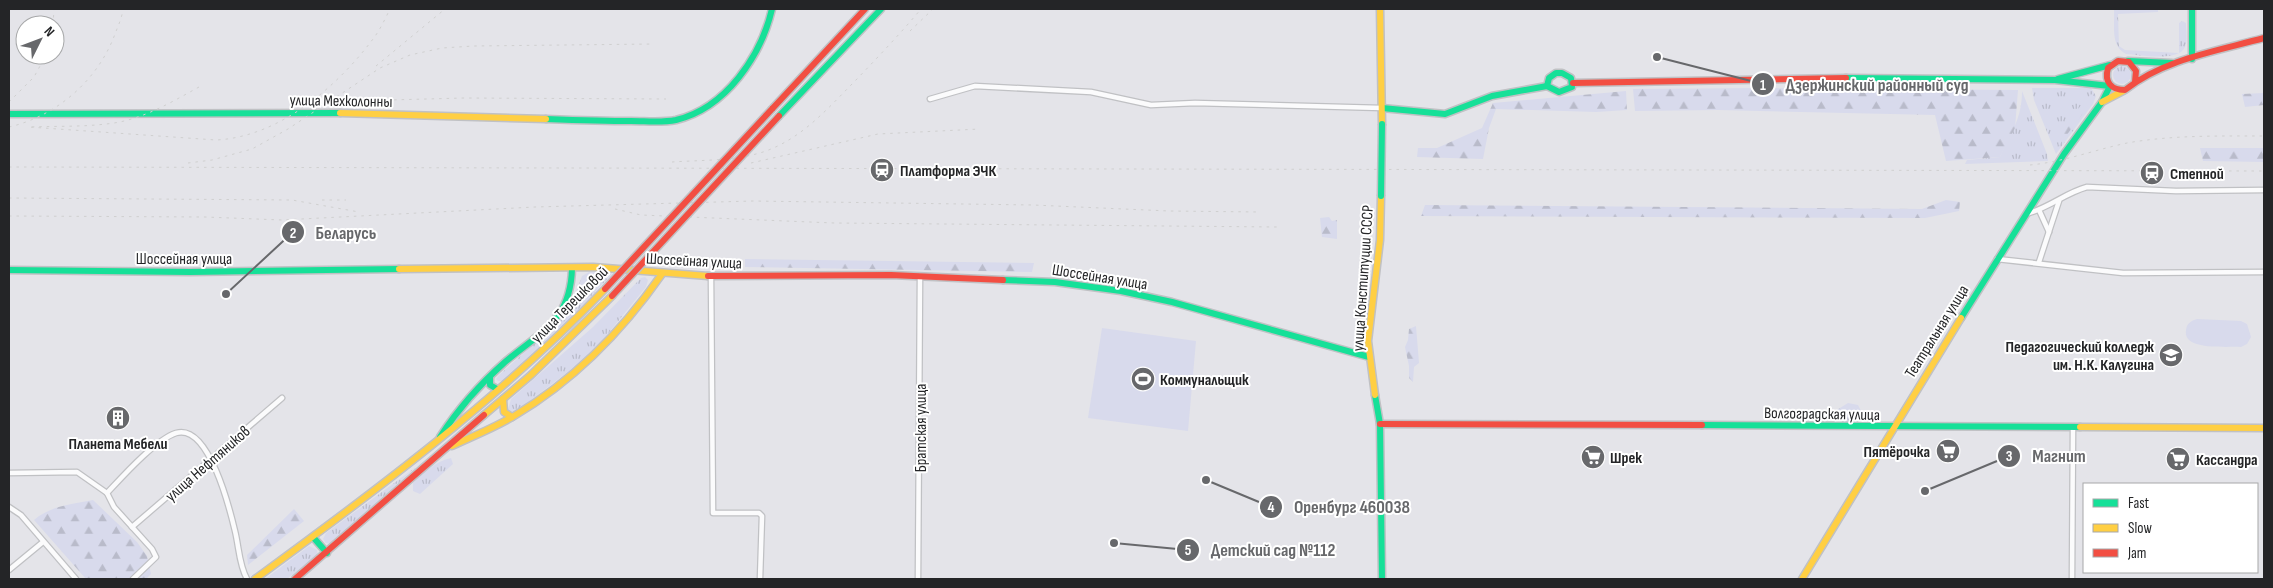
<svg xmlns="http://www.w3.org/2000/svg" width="2273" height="588" viewBox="0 0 2273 588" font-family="'Sofia Sans Condensed',sans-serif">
<defs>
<pattern id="grass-tufts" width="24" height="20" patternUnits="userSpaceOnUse" patternTransform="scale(1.25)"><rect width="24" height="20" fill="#d8daec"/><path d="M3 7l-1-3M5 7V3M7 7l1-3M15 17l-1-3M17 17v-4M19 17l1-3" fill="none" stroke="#b9bbca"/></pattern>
<pattern id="forest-firs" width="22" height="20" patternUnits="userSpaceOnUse" patternTransform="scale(1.25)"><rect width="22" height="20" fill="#d8daec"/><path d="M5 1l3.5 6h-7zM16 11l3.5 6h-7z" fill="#b9bbca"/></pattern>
</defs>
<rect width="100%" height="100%" fill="#e4e4e9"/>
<!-- grass -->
<g fill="url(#grass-tufts)">
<path d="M2158,9V12L2118,14L2119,46L2125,50L2179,53V23L2182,21L2186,23C2186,31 2188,40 2185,47C2179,62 2140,55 2126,54C2110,46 2115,25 2114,10Z"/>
<circle cx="2122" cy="75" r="9"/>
<path d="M2032,88H2091L2096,96L2093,104L2056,154L2034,100Z"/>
<path d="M2022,91L2047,154L2048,161L1965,164L1967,160L2000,157C2011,132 2022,119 2022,91Z"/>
<path d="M589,272L613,273L552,338L503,381H498L496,379L499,375L562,319L574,298L582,276Z"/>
<path d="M645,277L648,280L646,287L602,341L586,358L518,410L512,412L508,410L511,399L593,327L641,278Z"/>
<path d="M1848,403L1858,405L1861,411L1860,418L1854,423H1841L1834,419L1832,413Z"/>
<path d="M451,458L453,464L420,494L413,491V483C423,473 436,461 451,458Z"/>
<path d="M416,467L334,541L331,544L326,543L323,539L326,533Z"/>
<path d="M309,546L317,550L318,555L287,579H265Z"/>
</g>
<!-- forest -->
<g fill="url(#forest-firs)">
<path d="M1758,88L2018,90L2015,128L2000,157L1946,161L1935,115L1718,110L1635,111L1633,89Z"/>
<path d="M1626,91L1627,110L1596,112L1496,109L1489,128L1483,159L1417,157L1418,148H1437L1482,128L1493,103Z"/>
<path d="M2264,93V105L2245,107L2242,94Z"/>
<path d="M2091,94L2095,97L2057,148L2065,124Z"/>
<path d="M2200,148H2264V162L2203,161Z"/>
<path d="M1946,200L1960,202L1959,211L1925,218L1421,216L1425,205L1922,209Z"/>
<path d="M1329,217L1332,221L1337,220V239L1322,237L1320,218Z"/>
<path d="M745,259L1034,263L1032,272L745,267Z"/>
<path d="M1416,326L1419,363L1414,367L1413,382L1409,378V366L1405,347L1408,340L1409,329Z"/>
<path d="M93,500L137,542L147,556L151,574L146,579H86L34,520C50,506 72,504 93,500Z"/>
<path d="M294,509L304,521L248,565L247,555Z"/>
</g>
<!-- pitch -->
<g fill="#d8daec">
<path d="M2197,319L2241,321L2247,324L2251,337L2247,344L2241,347C2227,346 2182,351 2186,330C2187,323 2191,321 2197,319Z"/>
<path d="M1102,328L1196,341L1188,431L1088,418Z"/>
</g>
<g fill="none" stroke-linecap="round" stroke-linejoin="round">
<!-- street casing -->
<g stroke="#c0c1c4" stroke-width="7">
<g id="street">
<path d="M930,99L975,86L1091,92L1151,105L1195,103L1382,108"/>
<path d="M2039,210L2049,232"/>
<path d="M2026,214C2049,208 2065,193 2087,187L2176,191L2264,190"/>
<path d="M1997,259L2123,273L2264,272"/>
<path d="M2039,262L2059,201"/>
<path d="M711,276L713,513H759L762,516L760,579"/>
<path d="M9,473L77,472L107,493L114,507L152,549L156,557L133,579"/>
<path d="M107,493C123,476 155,440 176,433C209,423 230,510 235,531C239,547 239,565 247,579"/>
<path d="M9,507L21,515L76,579"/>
<path d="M132,527L282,398"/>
<path d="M9,570L43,542"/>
<path d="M918,579L920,276"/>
<path d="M2072,579L2073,427"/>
</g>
</g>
<!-- fast casing -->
<g stroke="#c0c1c4" stroke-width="9">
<g id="fast">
<path d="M2192,9V59"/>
<path d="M2128,61L2172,63"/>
<path d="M1556,73H1562L1571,78L1572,87L1559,92L1547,86L1549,78Z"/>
<path d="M1846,78L2055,80L2110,86"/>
<path d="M2058,79L2110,65"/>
<path d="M1382,108L1445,114L1492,96L1547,86"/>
<path d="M9,114L340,113"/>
<path d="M779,116L881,9"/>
<path d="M546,119C574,120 602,121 631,121C646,121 661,123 676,120C726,108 761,56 772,9"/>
<path d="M9,270L190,272L399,269"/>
<path d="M1003,280L1055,282L1121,291L1172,302L1369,357"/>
<path d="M1961,318L2064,154L2102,102L2110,86"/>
<path d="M490,377V385L497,389"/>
<path d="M1375,395L1380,424L1382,579"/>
<path d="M1702,425L2080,427"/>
<path d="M440,437C458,409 480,384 505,362C540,332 571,321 572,268"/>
<path d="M313,537L327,553"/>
</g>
</g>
<!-- slow casing -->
<g stroke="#c0c1c4" stroke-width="9">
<g id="slow">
<path d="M1380,9L1382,124"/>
<path d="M2102,102L2123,91"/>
<path d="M340,113L546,119"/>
<path d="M399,269L593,267L708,276"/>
<path d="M1375,395L1368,341L1380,240L1381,196"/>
<path d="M503,399L504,412L512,417"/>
<path d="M484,415L531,375L612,296"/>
<path d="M2080,427L2264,428"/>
<path d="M452,446C473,436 494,428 514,416C573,381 623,330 662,274"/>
<path d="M255,579C377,490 500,398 605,289"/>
<path d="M1802,579L1961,318"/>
</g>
</g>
<!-- jam casing -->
<g stroke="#c0c1c4" stroke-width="9">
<g id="jam">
<path d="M2135,82L2136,71L2129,62L2118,61L2108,68C2104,82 2111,90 2125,90C2164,59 2217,51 2264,38"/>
<path d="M1573,83L1846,78"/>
<path d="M772,109L865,9"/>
<path d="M708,276L891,275L1003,280"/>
<path d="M1380,424L1702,425"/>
<path d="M295,579L484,415"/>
</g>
</g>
<!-- street -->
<use href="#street" stroke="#fbfbfc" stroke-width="4.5"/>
<!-- fast -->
<use href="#fast" stroke="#16e098" stroke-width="6"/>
<!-- slow -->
<use href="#slow" stroke="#ffcf43" stroke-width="6"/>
<!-- jam -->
<use href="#jam" stroke="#f24e42" stroke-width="6"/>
<!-- rail -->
<g stroke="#d0d0d0" stroke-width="1" stroke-dasharray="2.5 5" stroke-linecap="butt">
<path d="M53,25L54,9"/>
<path d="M910,31L933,9"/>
<path d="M376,66L445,9"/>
<path d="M199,87C170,103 140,121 106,124C81,127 54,126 29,127L216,140C279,137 337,87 373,39C380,30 385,19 390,9"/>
<path d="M9,102L34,77L46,55"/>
<path d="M328,109L351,101L464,98L666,99"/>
<path d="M9,127C57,116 98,80 115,34C118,26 122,18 123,9"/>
<path d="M672,162C701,160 735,161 763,152C802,139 828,108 856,80C878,57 900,34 921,9"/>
<path d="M188,163L212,160L252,149L288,129L380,68L410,55L442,48L474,46L654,44"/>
<path d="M751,163L878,134L980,129"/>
<path d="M2030,165C2063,162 2094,150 2127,143C2172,135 2219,136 2264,136"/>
<path d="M9,167L2264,171"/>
<path d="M9,198L292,200L359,212"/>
<path d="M322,200H346"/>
<path d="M615,209L641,215L834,223L1277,227"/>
<path d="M9,216L205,217L282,220L535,207L753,201L1033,205L1169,211L1260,212"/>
</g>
<!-- fast-bridge casing -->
<g stroke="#c0c1c4" stroke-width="9" stroke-linecap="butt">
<path id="fast-bridge" d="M1381,196L1382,124"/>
</g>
<!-- jam-bridge casing -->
<g stroke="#c0c1c4" stroke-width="9" stroke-linecap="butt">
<g id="jam-bridge">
<path d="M605,289L772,109"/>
<path d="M612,296L779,116"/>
</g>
</g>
<!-- fast-bridge -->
<use href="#fast-bridge" stroke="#16e098" stroke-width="6"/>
<!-- jam-bridge -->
<use href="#jam-bridge" stroke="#f24e42" stroke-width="6"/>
</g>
<!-- icons -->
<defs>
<g id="station-disc" transform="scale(1.25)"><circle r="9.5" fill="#67686b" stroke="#fff"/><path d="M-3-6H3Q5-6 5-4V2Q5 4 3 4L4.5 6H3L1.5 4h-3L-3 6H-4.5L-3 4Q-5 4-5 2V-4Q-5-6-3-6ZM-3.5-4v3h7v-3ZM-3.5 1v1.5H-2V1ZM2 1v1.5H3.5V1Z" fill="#fff"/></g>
<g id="university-disc" transform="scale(1.25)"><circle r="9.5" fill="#67686b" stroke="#fff"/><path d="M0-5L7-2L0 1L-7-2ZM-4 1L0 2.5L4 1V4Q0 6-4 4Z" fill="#fff"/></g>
<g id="stadium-disc" transform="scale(1.25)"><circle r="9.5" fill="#67686b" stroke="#fff"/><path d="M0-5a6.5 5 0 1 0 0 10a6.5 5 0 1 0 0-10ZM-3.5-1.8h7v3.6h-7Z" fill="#fff"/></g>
<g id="building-disc" transform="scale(1.25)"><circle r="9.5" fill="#67686b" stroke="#fff"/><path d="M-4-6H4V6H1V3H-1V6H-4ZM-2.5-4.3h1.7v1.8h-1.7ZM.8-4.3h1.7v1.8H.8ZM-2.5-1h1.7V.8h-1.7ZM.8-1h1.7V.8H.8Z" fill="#fff"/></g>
<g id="supermarket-disc" transform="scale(1.25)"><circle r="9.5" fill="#67686b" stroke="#fff"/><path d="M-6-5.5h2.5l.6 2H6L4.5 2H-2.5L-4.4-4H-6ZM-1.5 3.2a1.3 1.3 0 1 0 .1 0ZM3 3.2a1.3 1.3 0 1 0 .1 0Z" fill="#fff"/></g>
</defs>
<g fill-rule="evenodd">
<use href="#station-disc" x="882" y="170"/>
<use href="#station-disc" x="2152" y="173"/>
<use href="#university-disc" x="2171" y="355"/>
<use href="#stadium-disc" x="1143" y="379"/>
<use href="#building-disc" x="118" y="418"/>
<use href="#supermarket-disc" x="1948" y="451"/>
<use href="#supermarket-disc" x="1593" y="457"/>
<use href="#supermarket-disc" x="2178" y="459"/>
</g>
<g text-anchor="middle" stroke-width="4" stroke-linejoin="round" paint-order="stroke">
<!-- street labels -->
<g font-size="16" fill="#242527" stroke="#fff">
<text transform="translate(341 100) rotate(1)" y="6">улица Мехколонны</text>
<text x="184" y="264">Шоссейная улица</text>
<text transform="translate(694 260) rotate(3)" y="6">Шоссейная улица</text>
<text transform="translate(1100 276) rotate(9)" y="6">Шоссейная улица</text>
<text transform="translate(1362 278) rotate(-86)" y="6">улица Конституции СССР</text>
<text transform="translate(569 304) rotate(-45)" y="6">улица Терешковой</text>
<text transform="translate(1936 331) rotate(-58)" y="6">Театральная улица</text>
<text transform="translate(1822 413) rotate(1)" y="6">Волгоградская улица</text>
<text transform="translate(920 428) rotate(-90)" y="6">Братская улица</text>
<text transform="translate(207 463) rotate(-41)" y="6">улица Нефтяников</text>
</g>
<!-- poi labels -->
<g font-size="16" font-weight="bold" fill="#242527" stroke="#fff" text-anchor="start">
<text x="900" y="176">Платформа ЭЧК</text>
<text x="2170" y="179">Степной</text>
<text x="2154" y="352" text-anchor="end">Педагогический колледж<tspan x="2154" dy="18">им. Н.К. Калугина</tspan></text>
<text x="1160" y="385">Коммунальщик</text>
<text x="118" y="449" text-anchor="middle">Планета Мебели</text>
<text x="1930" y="457" text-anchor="end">Пятёрочка</text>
<text x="1610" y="463">Шрек</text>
<text x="2196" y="465">Кассандра</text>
</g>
</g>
<!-- callouts -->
<path fill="none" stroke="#67686b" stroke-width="2" d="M1657 57L1763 84M226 294L293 232M1925 491L2009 456M1206 480L1271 507M1114 543L1188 550"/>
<g fill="#67686b" stroke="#fff" stroke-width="2">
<circle cx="1657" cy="57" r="5"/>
<circle cx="226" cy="294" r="5"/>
<circle cx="1925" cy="491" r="5"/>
<circle cx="1206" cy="480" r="5"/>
<circle cx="1114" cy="543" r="5"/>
<circle cx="1763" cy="84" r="12"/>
<circle cx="293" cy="232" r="12"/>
<circle cx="2009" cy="456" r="12"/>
<circle cx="1271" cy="507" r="12"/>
<circle cx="1188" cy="550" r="12"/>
</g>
<g font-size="15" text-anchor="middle" font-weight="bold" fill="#fff">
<text x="1763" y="90">1</text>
<text x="293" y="238">2</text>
<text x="2009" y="461">3</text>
<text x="1271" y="512">4</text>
<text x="1188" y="555">5</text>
</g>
<g font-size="18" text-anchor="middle" font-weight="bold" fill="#67686b" stroke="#fff" stroke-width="4" stroke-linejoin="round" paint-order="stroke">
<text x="1877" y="91">Дзержинский районный суд</text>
<text x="346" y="239">Беларусь</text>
<text x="2059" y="462">Магнит</text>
<text x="1352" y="513">Оренбург 460038</text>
<text x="1273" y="556">Детский сад №112</text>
</g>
<!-- border -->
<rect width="2273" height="588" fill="none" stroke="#242527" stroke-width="20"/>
<!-- legend -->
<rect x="2083" y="483" width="175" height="90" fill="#ffffff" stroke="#a7a8a9"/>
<rect x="2093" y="499" width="25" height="8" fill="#16e098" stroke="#a7a8a9"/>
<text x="2128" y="508" font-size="15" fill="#242527">Fast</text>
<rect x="2093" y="524" width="25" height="8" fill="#ffcf43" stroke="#a7a8a9"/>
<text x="2128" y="533" font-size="15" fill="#242527">Slow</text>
<rect x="2093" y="549" width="25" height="8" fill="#f24e42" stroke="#a7a8a9"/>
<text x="2128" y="558" font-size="15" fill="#242527">Jam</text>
<!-- north arrow -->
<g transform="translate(40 40) rotate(48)"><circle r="24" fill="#ffffff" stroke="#a7a8a9"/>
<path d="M0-4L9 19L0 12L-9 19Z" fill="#67686b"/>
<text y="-8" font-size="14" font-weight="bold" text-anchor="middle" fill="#242527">N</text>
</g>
</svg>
